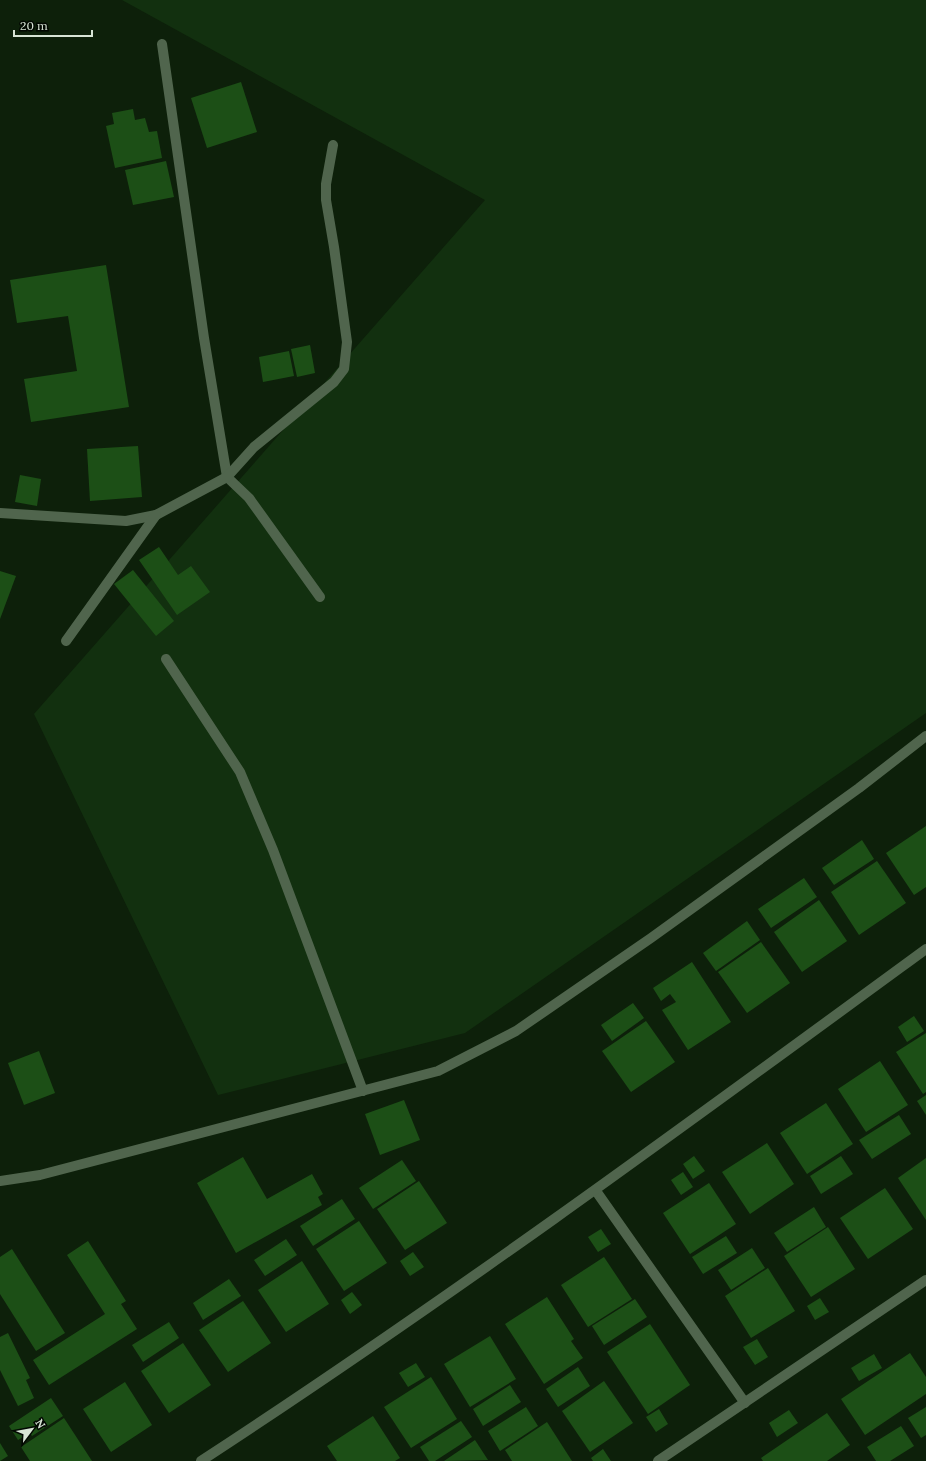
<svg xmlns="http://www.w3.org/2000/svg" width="926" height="1461" viewBox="0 0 926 1461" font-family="Lora,serif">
<rect width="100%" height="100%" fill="#0d200a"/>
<!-- green -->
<path fill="#12300f" d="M122,0H926V713L465,1033L218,1095L34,714L485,200Z"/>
<!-- building -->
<g fill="#1c4f16">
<path d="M241,82L257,132L207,148L191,98Z"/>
<path d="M133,109L135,120L145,118L149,132L157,131L162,158L115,168L106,126L114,124L112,113Z"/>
<path d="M166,161L174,197L133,205L125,170Z"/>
<path d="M106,265L129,407L31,422L24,379L77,371L68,316L17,323L10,280Z"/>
<path d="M310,345L315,373L297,377L291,349Z"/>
<path d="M289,351L294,376L263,382L259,357Z"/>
<path d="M138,446L142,497L90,501L87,449Z"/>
<path d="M20,475L41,479L37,506L15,502Z"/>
<path d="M159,547L178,575L191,566L210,592L177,615L139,560Z"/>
<path d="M133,570L174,621L156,636L114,584Z"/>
<path d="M0,571L16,576L0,619Z"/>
<path d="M926,826V887L914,895L886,853Z"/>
<path d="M862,840L874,859L834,885L822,868Z"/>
<path d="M877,861L906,903L859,935L831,892Z"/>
<path d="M804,878L817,897L771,928L758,909Z"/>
<path d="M819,900L847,941L802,972L774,932Z"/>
<path d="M747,921L760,940L716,971L703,953Z"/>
<path d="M761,942L790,983L747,1013L718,972Z"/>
<path d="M692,962L731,1022L688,1050L662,1010L676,1002L670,994L661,1001L653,988Z"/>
<path d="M633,1003L644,1018L612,1041L601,1025Z"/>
<path d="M914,1016L924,1031L907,1042L898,1027Z"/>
<path d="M646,1021L675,1062L631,1092L602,1051Z"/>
<path d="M926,1033V1092L923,1094L896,1052Z"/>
<path d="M39,1051L55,1093L24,1105L8,1063Z"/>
<path d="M880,1061L908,1105L866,1132L838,1089Z"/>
<path d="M926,1095V1115L917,1101Z"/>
<path d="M404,1100L420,1140L380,1155L365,1114Z"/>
<path d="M826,1103L853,1144L807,1174L780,1133Z"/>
<path d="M899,1115L911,1134L872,1159L859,1140Z"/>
<path d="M767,1143L794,1184L750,1214L722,1172Z"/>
<path d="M694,1156L705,1171L693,1179L683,1164Z"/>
<path d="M841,1156L853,1174L821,1194L810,1176Z"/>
<path d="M243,1157L267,1199L312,1174L323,1194L318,1197L322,1205L236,1253L197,1183Z"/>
<path d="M926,1158V1220L898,1178Z"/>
<path d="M402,1160L416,1181L373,1209L359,1188Z"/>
<path d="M683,1172L693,1187L681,1195L671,1180Z"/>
<path d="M419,1181L447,1223L405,1250L377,1209Z"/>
<path d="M709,1183L736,1224L690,1254L663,1213Z"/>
<path d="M885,1188L913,1229L868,1259L840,1218Z"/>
<path d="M342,1199L355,1219L313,1246L300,1226Z"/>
<path d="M814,1207L826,1227L787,1252L774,1233Z"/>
<path d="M359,1221L387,1263L344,1291L316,1249Z"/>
<path d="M828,1227L855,1269L811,1297L784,1256Z"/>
<path d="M601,1229L611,1244L598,1252L588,1237Z"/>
<path d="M726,1236L737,1253L703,1274L692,1257Z"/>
<path d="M286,1239L297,1255L265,1276L254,1260Z"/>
<path d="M88,1241L126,1301L121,1304L137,1329L49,1385L33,1360L105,1314L67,1255Z"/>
<path d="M752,1248L765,1268L731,1290L718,1270Z"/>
<path d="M12,1249L65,1333L36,1351L0,1294V1257Z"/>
<path d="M413,1252L424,1267L410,1276L400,1261Z"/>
<path d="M604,1257L632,1299L588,1327L561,1285Z"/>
<path d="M302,1261L329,1304L286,1332L258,1290Z"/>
<path d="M768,1268L795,1311L751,1338L725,1296Z"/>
<path d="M229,1279L241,1296L203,1320L193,1303Z"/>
<path d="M352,1292L362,1305L350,1314L341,1300Z"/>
<path d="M547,1297L574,1339L571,1341L583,1358L544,1384L505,1324Z"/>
<path d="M820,1298L829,1312L815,1320L807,1306Z"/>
<path d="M635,1299L647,1317L604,1345L592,1326Z"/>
<path d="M243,1301L271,1343L228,1372L199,1330Z"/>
<path d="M169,1322L179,1338L143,1362L132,1345Z"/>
<path d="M650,1324L690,1385L648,1414L607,1352Z"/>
<path d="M8,1333L30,1378L26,1380L34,1398L18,1406L0,1370V1337Z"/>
<path d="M490,1336L516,1379L470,1407L444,1364Z"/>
<path d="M757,1339L768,1357L755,1365L743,1347Z"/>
<path d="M183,1343L211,1385L169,1413L141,1371Z"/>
<path d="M910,1353L926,1377V1394L865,1435L841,1399Z"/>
<path d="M874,1354L882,1368L859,1381L851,1368Z"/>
<path d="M416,1363L425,1377L408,1387L399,1373Z"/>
<path d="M578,1367L590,1386L558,1407L546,1389Z"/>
<path d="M431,1377L457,1419L411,1448L384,1407Z"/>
<path d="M604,1381L633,1423L590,1452L562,1411Z"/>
<path d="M125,1382L152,1425L111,1452L83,1409Z"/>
<path d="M510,1385L521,1402L483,1426L473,1409Z"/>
<path d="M51,1398L63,1416L32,1436L30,1433L18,1440L9,1426Z"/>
<path d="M526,1407L538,1426L500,1451L488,1431Z"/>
<path d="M926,1407V1435L921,1438L908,1418Z"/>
<path d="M659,1409L668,1424L656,1432L646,1417Z"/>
<path d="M789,1410L798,1423L777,1437L769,1423Z"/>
<path d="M827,1413L850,1445L827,1461H763L761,1458Z"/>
<path d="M373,1416L400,1458L395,1461H337L327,1446Z"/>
<path d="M64,1418L92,1461H30L21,1447Z"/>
<path d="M461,1421L472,1437L435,1461H429L420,1447Z"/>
<path d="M547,1422L572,1461H512L505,1450Z"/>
<path d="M901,1426L914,1446L890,1461H876L867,1447Z"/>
<path d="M475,1440L488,1460L444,1461Z"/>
<path d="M0,1443L8,1456L0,1461Z"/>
<path d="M603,1449L611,1461H593L591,1458Z"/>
</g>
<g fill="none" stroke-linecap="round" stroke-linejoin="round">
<!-- minor -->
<g stroke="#50654d" stroke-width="10">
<path d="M162,44L204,338L227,477L249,498L320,597"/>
<path d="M0,513L126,521L156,515L227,477L254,447L334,382L344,369L347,342L334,247L326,200V184L333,145"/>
<path d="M66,641L156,515"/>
<path d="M166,659L240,772L273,850L363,1091"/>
<path d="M0,1181L40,1175L438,1071L516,1031L651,938L859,788L926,736"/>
<path d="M596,1191L745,1403"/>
<path d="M201,1461C449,1299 687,1124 926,949"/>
<path d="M658,1461L926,1280"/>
</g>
</g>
<!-- north arrow -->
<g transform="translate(32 1429) rotate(58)" stroke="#020802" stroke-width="3" paint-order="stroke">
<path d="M0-3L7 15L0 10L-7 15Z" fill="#d7e4d5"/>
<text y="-6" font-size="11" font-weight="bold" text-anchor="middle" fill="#d7e4d5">N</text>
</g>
<!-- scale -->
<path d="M14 30v6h78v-6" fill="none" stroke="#d7e4d5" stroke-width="2"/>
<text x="20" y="30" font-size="12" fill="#d7e4d5" stroke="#020802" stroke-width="3" paint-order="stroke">20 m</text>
</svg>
